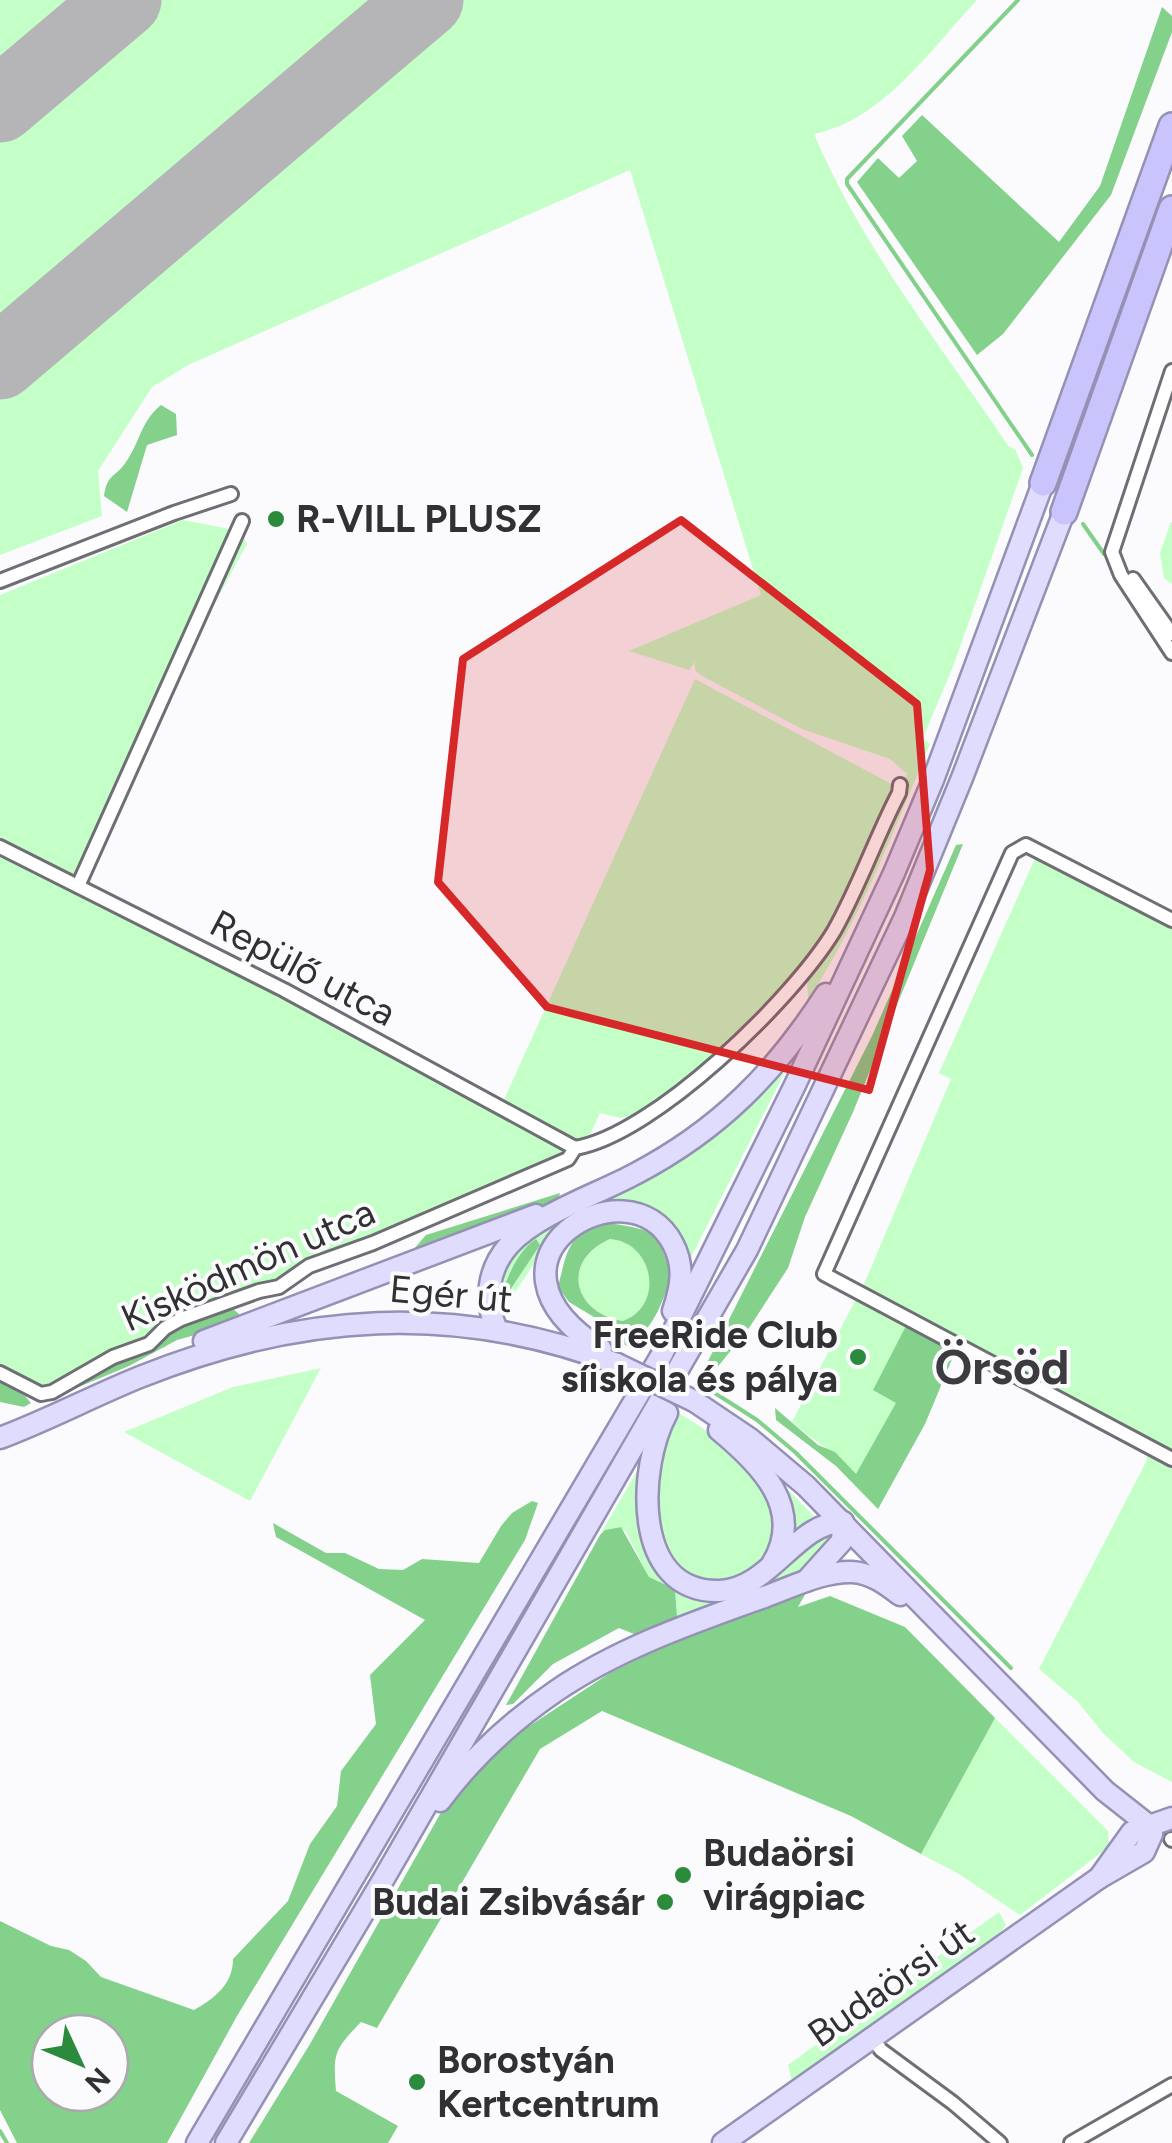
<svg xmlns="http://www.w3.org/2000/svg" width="1172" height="2143" viewBox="0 0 1172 2143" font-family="Figtree,sans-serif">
<rect width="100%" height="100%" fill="#fbfbfe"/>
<!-- green -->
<g fill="#c3ffc7">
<path d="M0,0H977C931,49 883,120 814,134C862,247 941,346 1009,447L1015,449L1023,468L954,664L923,738L930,744C893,832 860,920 808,1000L807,977L907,774L890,759L802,729L702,676L695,670V662L689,670L629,651L761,595L630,170L190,364L152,387L98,471L102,516L0,555Z"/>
<path d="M183,520L240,531L247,544L162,700L78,885L502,1104L695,679L897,787L831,932L781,996L736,1040L649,1113L620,1118L600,1113L587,1141L573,1154L298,1276L181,1319L52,1392L0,1373V595Z"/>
<path d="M1171,522H1172V584L1164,578L1160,553Z"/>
<path d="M1037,854L1172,925V1782L1134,1762L1103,1733L1077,1701L1039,1669L1147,1460L1145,1440L862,1289L951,1079L939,1073Z"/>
<path d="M785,1072L686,1267L649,1211L548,1242L503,1311H499L496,1306C500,1285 501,1264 517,1249C553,1216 602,1201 645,1179C698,1152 742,1113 785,1072Z"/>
<path d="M611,1239C654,1242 665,1306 623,1321C572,1313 561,1259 611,1239Z"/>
<path d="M857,1297L907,1324L897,1403L856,1475C837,1453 814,1441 792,1422Z"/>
<path d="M321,1368L250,1501L124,1432L233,1387Z"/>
<path d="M675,1411C706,1428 770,1474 776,1511C778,1523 775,1539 774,1551L737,1584L694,1581L662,1551L655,1491L666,1430Z"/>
<path d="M644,1459L641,1512L680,1590C744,1615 778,1572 825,1534L831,1538L805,1571L707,1609L677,1617L675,1589L649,1577L626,1532L620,1527L605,1530L600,1535Z"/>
<path d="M783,1485L819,1521L789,1546L781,1487Z"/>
<path d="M995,1718L1108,1831L1109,1845L1102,1852L1020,1915L959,1874L921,1854Z"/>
<path d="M999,1912L1006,1925L995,1940L978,1948L965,1964L941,1975L925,1994L792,2081L788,2065Z"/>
</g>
<!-- forest -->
<g fill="#83d18b" fill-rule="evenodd">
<path d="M1162,7L1172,16V32L1111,195L1003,334L977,355L857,182L878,158L899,178L917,161L902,136L922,115L1059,242L1100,186Z"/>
<path d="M161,405L176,414L177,435L147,445L127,512L104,496C107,474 115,478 126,462C140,442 141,421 161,405Z"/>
<path d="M963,844L853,1112L805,1217L788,1268L747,1331L706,1381L702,1376L704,1369L872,1036L956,845Z"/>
<path d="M560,1193L558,1201L416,1254L413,1250L426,1235Z"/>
<path d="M604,1222C653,1231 655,1226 672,1275C662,1303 653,1332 626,1346L609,1326L569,1302L558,1287C567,1252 567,1235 604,1222ZM610,1239C654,1242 665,1306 623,1321C572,1313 561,1260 610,1239Z"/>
<path d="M536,1239L540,1245L502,1302L499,1300C508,1278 516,1252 536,1239Z"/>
<path d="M231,1307L239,1314L241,1322L177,1340L129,1366L69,1391L68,1388L148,1349L176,1328Z"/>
<path d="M907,1324L955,1352L925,1424L878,1509L836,1466L776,1420L775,1408L818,1445L835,1452L856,1474L896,1403L873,1390Z"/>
<path d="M0,1382L25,1396L31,1403L24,1407L0,1402Z"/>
<path d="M532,1501L538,1503L525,1540L237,2016L167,2143H17L0,2110V1921L51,1946L69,1950L86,1961L101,1977L194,2010C215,1998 233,1984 233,1959L288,1901L310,1844L337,1806L341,1771L376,1724L370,1675L425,1620L276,1537L273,1523L326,1553H345L379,1569L403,1570L422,1559L479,1563L501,1526L512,1513ZM50,2033H110V2093H50Z"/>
<path d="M621,1527L649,1577L675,1589L677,1617L634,1634L619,1628L553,1664L513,1704L506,1705L600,1535L605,1530Z"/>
<path d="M807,1591L798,1607L830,1596L905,1627L995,1718L921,1854L851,1816L602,1711L540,1749L377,2028L361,2022C334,2050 333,2053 336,2091L398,2126L388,2143H249L310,2044L452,1793L502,1744L610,1673L675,1641Z"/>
</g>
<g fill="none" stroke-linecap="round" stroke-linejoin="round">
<!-- stream -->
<g stroke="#82d08a" stroke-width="4">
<path d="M1018,0L847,179V184L1032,455"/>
<path d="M1083,524L1104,554"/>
<path d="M707,1388L757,1420L795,1452L1011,1668"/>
<path d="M0,2131L7,2143"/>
</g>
<!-- runway -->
<g stroke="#b5b5b8" stroke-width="75">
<path d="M0,105L124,0"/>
<path d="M0,362L426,0"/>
</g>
<!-- minor casing -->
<g stroke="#6f6e75" stroke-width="18">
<g id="minor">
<path d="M1172,371L1112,552L1121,575L1172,653"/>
<path d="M1133,579L1172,634"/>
<path d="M0,581L174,513L231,494"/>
<path d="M0,847L284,990L575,1148"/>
<path d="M78,886L242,521"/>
<path d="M1172,920L1026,845L1012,853L824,1274L1172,1459"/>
<path d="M575,1148C654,1135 793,999 834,931C859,887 876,837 899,793L900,785"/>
<path d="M0,1373L41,1394L52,1392L113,1357L149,1344L165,1328L181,1319L259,1291L279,1287L309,1266L373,1243L568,1159L575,1148"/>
<path d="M1171,1839L1172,1840"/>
<path d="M873,2039L881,2050L953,2103L1000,2143"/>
<path d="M1071,2143L1172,2085"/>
</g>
</g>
<!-- primary casing -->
<g stroke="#9491b5" stroke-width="25">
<g id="primary">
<path d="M497,1330C484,1301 487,1270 509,1245C537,1214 598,1194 635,1174C719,1130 775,1073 826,994"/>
<path d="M204,1341L536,1215"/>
<path d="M601,1349C459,1259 629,1158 673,1244C685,1267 681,1287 673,1311"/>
<path d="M694,1401L749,1438L806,1486L1105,1791L1147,1824L1152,1834L1144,1852L1099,1878"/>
<path d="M667,1413C638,1466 631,1593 719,1591C770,1590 796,1522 843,1522"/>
<path d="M719,1430C760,1464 806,1509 772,1564"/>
<path d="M0,1438C48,1420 93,1396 140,1377C300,1313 455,1302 617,1364"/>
<path d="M806,1581L842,1541L843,1522"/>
<path d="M440,1801C471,1759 512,1721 556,1691C619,1648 692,1623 764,1597C792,1587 823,1571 852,1572C871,1573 886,1584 900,1595"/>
<path d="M197,2143L661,1356L795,1085L894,873L933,780L1043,483"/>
<path d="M226,2143L383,1880L747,1250L905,917L962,778L1064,512"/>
<path d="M723,2143L1099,1878L1132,1832L1172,1818"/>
</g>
</g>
<!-- motorway casing -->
<g stroke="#9491b5" stroke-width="30">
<g id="motorway">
<path d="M1043,483L1172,126"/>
<path d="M1064,512L1172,209"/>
</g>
</g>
<!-- minor -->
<use href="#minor" stroke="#fff" stroke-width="12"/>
<!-- primary -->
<use href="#primary" stroke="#dfdcfd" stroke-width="20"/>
<!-- motorway -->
<use href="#motorway" stroke="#c9c4fb" stroke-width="25"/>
<!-- primary-bridge casing -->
<g stroke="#9491b5" stroke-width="25" stroke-linecap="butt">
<path id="primary-bridge" d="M617,1364L694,1401"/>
</g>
<!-- primary-bridge -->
<use href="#primary-bridge" stroke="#dfdcfd" stroke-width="20"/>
</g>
<!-- marked area -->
<path fill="#d62828" fill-opacity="0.2" stroke="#d62828" stroke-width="8" stroke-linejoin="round" d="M681,520L917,704L930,870L869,1090L547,1007L438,882L463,659Z"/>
<!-- markers -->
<g fill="#2c8a3d" stroke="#fbfbfe" stroke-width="4">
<circle cx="276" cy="519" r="10"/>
<circle cx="858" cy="1357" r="10"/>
<circle cx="683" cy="1875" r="10"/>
<circle cx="665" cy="1902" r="10"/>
<circle cx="417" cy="2082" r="10"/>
</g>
<g text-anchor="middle" stroke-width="8" stroke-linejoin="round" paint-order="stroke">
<!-- poi labels -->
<g font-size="38" font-weight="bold" fill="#313134" stroke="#fbfbfe" text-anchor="start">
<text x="296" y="532">R-VILL PLUSZ</text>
<text x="838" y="1348" text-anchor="end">FreeRide Club<tspan x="838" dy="44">síiskola és pálya</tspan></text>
<text x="703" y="1866">Budaörsi<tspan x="703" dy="44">virágpiac</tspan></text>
<text x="645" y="1915" text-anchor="end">Budai Zsibvásár</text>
<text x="437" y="2073">Borostyán<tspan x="437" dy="44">Kertcentrum</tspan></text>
</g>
<!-- street labels -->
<g font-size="38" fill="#313134" stroke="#fbfbfe">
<text transform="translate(303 968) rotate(28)" y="13">Repülő utca</text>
<text transform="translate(248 1265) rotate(-24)" y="13">Kisködmön utca</text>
<text transform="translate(451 1294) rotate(5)" y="13">Egér út</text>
<text transform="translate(891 1983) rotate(-35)" y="13">Budaörsi út</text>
</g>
<!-- district labels -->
<g font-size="48" font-weight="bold" fill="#3b3b40" stroke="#fbfbfe">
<text x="1002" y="1384">Örsöd</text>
</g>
</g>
<!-- north arrow -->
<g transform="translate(80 2063) rotate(134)"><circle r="48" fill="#fbfbfe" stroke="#aaaaad" stroke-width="2.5"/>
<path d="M0-8L18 38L0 25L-18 38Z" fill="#2c8a3d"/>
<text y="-15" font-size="28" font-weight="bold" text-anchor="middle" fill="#313134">N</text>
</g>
</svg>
